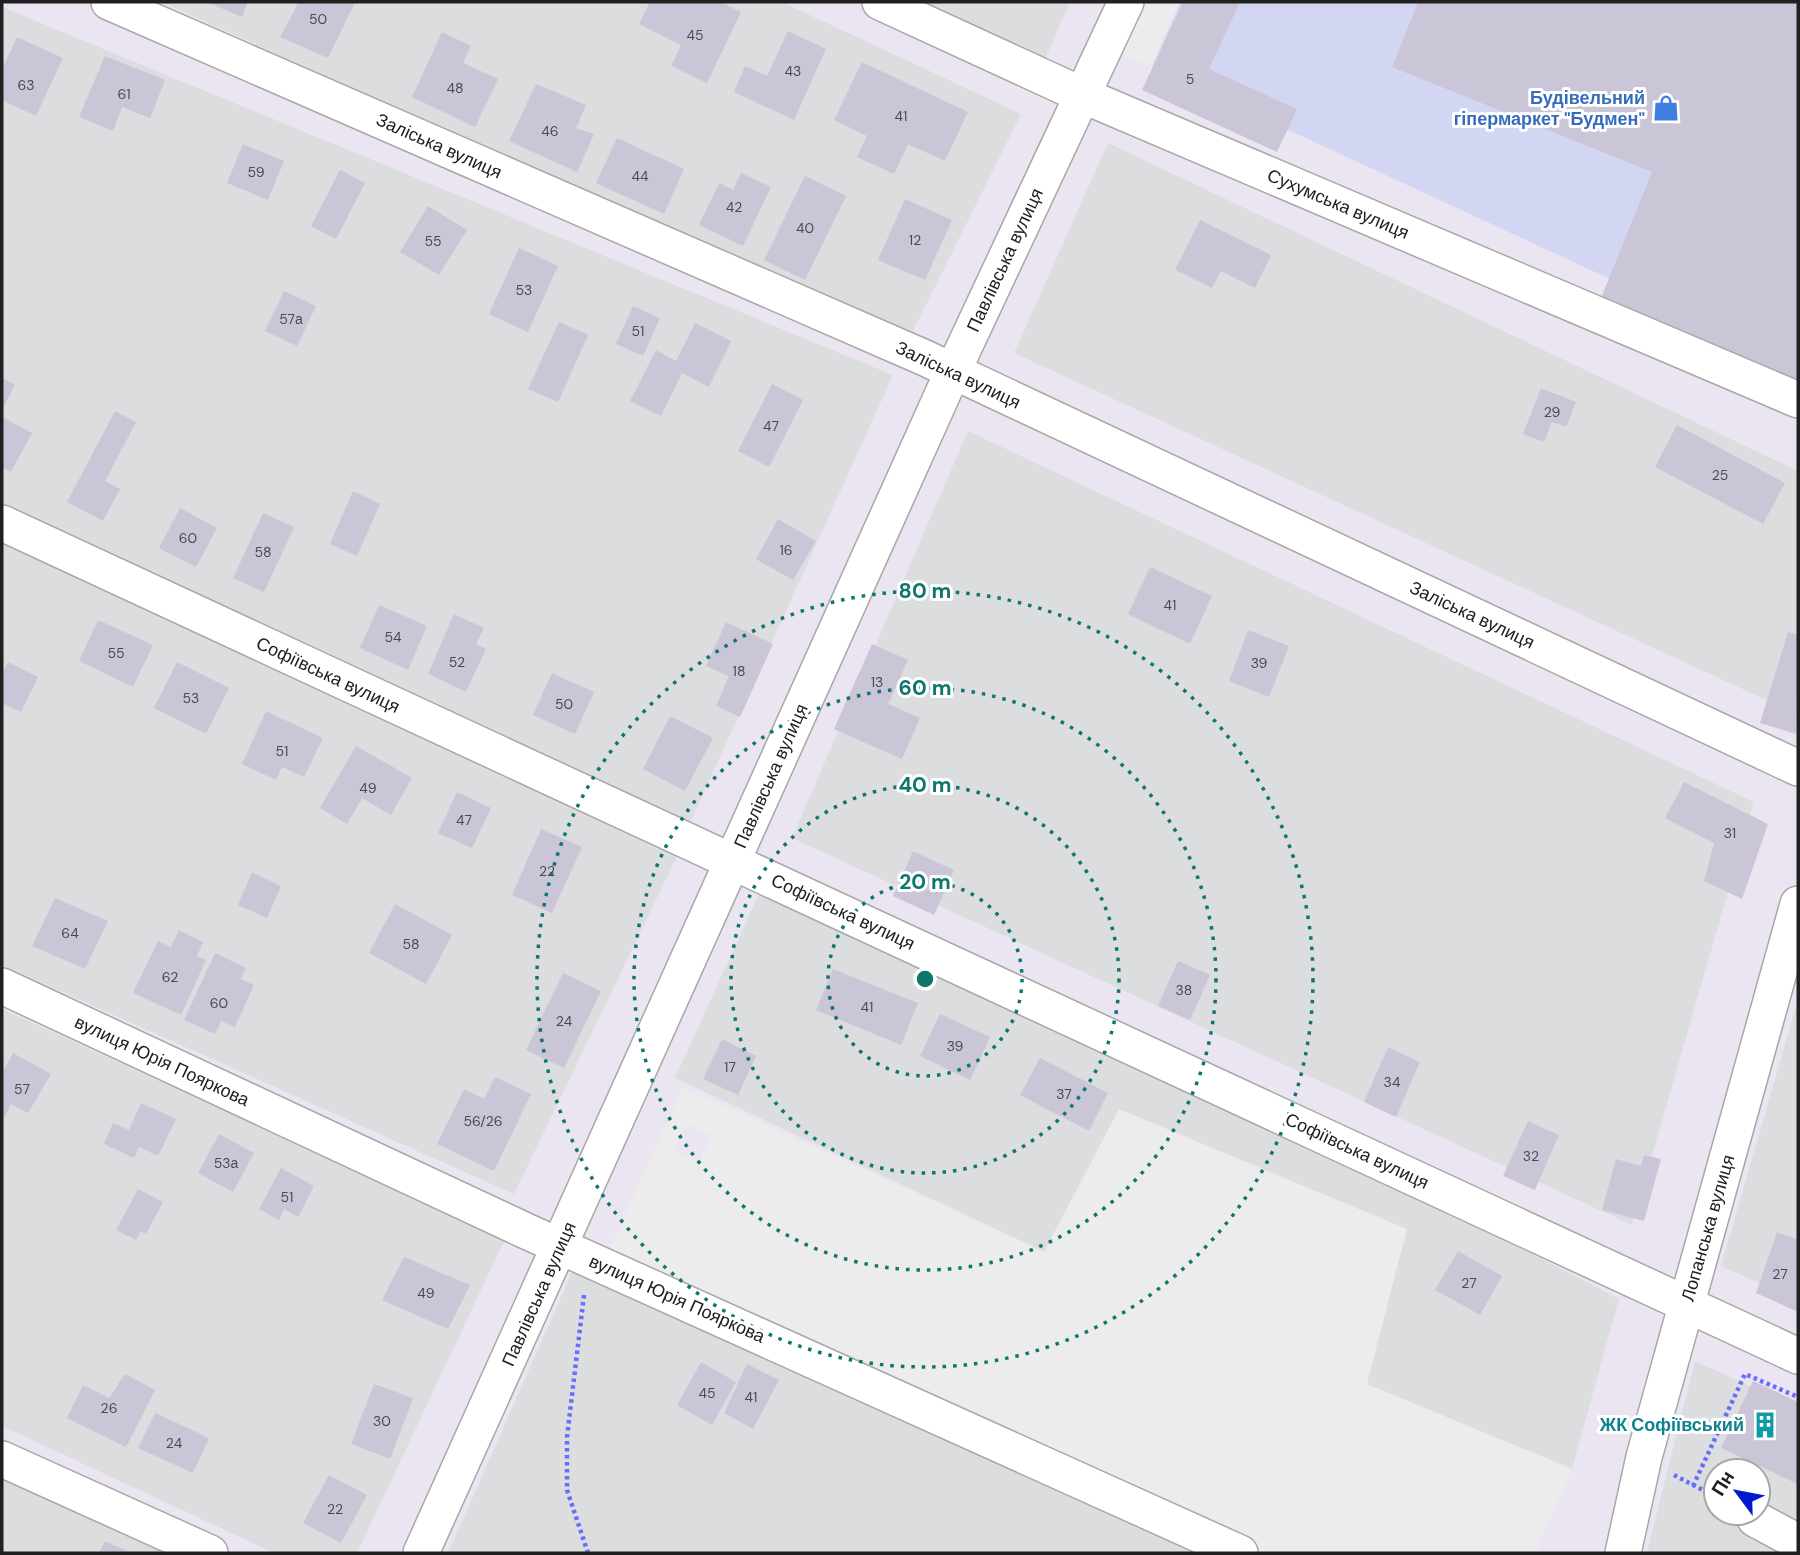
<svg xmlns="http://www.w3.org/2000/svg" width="1800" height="1555" viewBox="0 0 1800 1555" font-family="'DM Sans',sans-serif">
<rect width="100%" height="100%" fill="#ebe5f1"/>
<!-- residential -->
<g fill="#dcddde" fill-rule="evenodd">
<path d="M161,2H782L1021,114L910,337Z"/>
<path d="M917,2H1070L1045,59Z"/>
<path d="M2,7L893,375L690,823L2,503Z"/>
<path d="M1108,143L1798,471V674L1788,710L1014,353Z"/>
<path d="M968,431L1754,802L1632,1225L792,838Z"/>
<path d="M2,544L680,850L514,1194L2,965Z"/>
<path d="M759,894L1414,1192L1619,1299L1572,1469L1366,1384L1406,1230L1045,1252L675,1078Z"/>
<path d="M1798,1000V1301L1721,1266Z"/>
<path d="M2,1009L505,1239L357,1553H274L2,1426Z"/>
<path d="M573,1270L1193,1553H448Z"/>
<path d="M1695,1361L1798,1408V1553H1647ZM1716,1471H1758V1513H1716Z"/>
<path d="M2,1478L169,1553H2Z"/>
</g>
<!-- commercial -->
<path fill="#d3d6f3" d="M1181,2H1798V366L1152,67Z"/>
<!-- parking -->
<g fill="#ececec" fill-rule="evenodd">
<path d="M1141,2H1179L1150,66L1118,52Z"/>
<path d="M683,1087L1044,1252L1119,1109L1407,1229L1367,1384L1572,1469L1535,1553H1240L602,1265ZM686,1124L712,1135L700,1163L673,1152Z"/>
</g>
<!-- building -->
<g fill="#cbc5d8">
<path d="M207,2H248L242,17Z"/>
<path d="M299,2H355L328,58L280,37Z"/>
<path d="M650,2H720L741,12L707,83L671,66L681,45L639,24Z"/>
<path d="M1183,2H1240L1209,69L1297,109L1277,152L1142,90Z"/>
<path d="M1418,2H1798V383L1599,303L1652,172L1392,67Z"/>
<path d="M788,31L826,49L794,120L734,92L745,66L767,76Z"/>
<path d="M442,32L471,46L463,63L498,79L475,127L412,97Z"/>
<path d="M17,37L63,58L36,116L2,100V69Z"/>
<path d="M105,56L165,80L150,118L122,107L113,131L79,117Z"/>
<path d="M862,62L968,112L945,161L908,144L894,174L857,157L867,136L834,120Z"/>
<path d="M536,84L586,105L576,128L594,134L577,172L509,141Z"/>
<path d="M617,138L684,169L664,214L596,183Z"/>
<path d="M243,144L284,161L268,200L227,183Z"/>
<path d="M340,170L365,183L336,239L311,226Z"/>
<path d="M741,173L771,187L743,246L699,225L719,183L733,190Z"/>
<path d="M805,176L846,196L805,280L764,260Z"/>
<path d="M905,199L952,220L925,280L878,260Z"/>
<path d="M428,206L467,230L439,275L400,252Z"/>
<path d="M1200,220L1271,255L1255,288L1221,271L1212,288L1175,270Z"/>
<path d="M519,248L558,266L528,332L489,314Z"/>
<path d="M284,291L316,306L297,346L265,331Z"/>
<path d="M633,306L660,318L643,356L616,344Z"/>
<path d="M559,322L588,335L558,402L528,389Z"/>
<path d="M695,323L731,341L709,387L682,373L661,416L630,401L656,350L676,361Z"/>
<path d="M2,378L15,385L2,410Z"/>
<path d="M772,384L803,400L769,467L738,451Z"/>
<path d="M1541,388L1576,402L1566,427L1552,422L1544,442L1523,434Z"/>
<path d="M115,411L136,422L105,481L120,489L103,521L67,502Z"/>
<path d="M2,417L32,433L11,472L2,467Z"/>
<path d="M1677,425L1785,483L1763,524L1655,467Z"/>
<path d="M353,491L380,504L357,556L330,544Z"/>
<path d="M180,508L217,528L196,567L159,548Z"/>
<path d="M263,513L294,527L264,592L233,578Z"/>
<path d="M778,519L816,541L793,580L756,559Z"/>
<path d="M1150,567L1212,596L1190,644L1128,614Z"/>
<path d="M379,605L427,626L408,670L360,648Z"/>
<path d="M454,614L484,628L476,644L486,649L466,692L428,674Z"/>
<path d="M98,620L153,645L133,687L79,661Z"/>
<path d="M726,622L773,644L740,717L716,706L729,676L706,666Z"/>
<path d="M1248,630L1289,646L1269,697L1229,681Z"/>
<path d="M1788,632L1798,635L1796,734L1760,723Z"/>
<path d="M872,644L908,660L888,704L920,718L902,759L834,729Z"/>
<path d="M8,662L38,677L21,712L2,703V674Z"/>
<path d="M177,662L229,688L206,734L154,708Z"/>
<path d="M552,673L594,692L575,734L533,715Z"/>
<path d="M266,711L323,738L304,777L282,767L276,780L242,764Z"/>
<path d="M670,716L713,738L685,791L643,769Z"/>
<path d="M356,746L412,778L391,815L362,798L347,824L320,808Z"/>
<path d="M1684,782L1768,824L1742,899L1704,881L1714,843L1665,818Z"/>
<path d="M457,792L491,808L472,848L438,833Z"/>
<path d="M541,829L582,847L552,913L512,895Z"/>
<path d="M913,851L954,870L934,915L893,896Z"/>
<path d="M252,872L281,886L267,918L238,905Z"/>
<path d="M55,898L108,921L85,969L32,946Z"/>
<path d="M395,904L452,935L426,984L369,953Z"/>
<path d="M179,930L203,942L197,956L206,960L181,1015L133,993L158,941L171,947Z"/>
<path d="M215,953L246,968L241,979L254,985L235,1027L221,1021L215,1034L184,1020Z"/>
<path d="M1178,961L1210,975L1190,1020L1158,1006Z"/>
<path d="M833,969L918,1003L901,1045L816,1010Z"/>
<path d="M563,973L601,991L564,1068L526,1050Z"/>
<path d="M940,1014L990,1037L970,1080L920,1056Z"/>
<path d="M722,1039L756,1056L738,1095L703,1079Z"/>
<path d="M1388,1047L1420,1062L1396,1117L1364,1102Z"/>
<path d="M13,1053L51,1074L28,1113L11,1104L5,1117L2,1116V1073Z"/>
<path d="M1040,1058L1108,1093L1089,1131L1020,1095Z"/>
<path d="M495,1077L531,1094L494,1171L437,1144L464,1089L484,1099Z"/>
<path d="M141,1103L176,1119L158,1156L139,1147L134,1158L104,1144L113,1123L129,1130Z"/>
<path d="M1528,1121L1559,1135L1535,1190L1503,1176Z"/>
<path d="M219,1134L254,1153L233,1192L198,1173Z"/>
<path d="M1644,1155L1661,1159L1644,1221L1602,1210L1616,1159L1641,1166Z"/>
<path d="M281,1168L314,1186L298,1217L284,1209L279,1220L259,1209Z"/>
<path d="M138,1189L163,1202L146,1234L140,1231L136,1240L116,1230Z"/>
<path d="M1777,1232L1798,1240V1312L1756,1293Z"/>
<path d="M1458,1251L1502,1276L1480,1315L1435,1290Z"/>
<path d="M404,1257L470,1285L448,1329L382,1300Z"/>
<path d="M701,1362L736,1382L712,1425L677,1405Z"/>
<path d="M747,1364L779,1380L753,1429L724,1413Z"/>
<path d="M125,1374L155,1390L126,1447L67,1418L83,1385L109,1398Z"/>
<path d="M1753,1381L1798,1402V1484L1721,1448Z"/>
<path d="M374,1384L413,1398L390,1459L351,1444Z"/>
<path d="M155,1413L209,1438L193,1473L138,1448Z"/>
<path d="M329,1475L367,1495L341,1543L303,1523Z"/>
<path d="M105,1541L131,1553H99Z"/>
</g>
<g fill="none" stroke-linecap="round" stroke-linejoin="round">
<!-- minor casing -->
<g stroke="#a7a7a7" stroke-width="38">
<g id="minor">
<path d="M109,2L925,358L1798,768"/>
<path d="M880,2L1082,95L1798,400"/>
<path d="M2,523L1798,1356"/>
<path d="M2,986L526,1231L1240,1553"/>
<path d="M2,1459L210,1553"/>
<path d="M1755,1519L1798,1542"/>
<path d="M421,1553L953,371L1126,2"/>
<path d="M1623,1553L1644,1457L1798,904"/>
</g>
</g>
<!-- path -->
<g stroke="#686cff" stroke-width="4.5" stroke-dasharray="3.5 3.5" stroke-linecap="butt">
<path d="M584,1295L567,1437V1490L588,1553"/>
<path d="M1674,1475L1716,1497"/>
<path d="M1693,1486L1745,1374L1798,1397"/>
</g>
<!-- minor -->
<use href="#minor" stroke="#fff" stroke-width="35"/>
</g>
<!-- distance rings -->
<g fill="none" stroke="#0f766e" stroke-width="3.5" stroke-dasharray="3.5 7">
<circle cx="925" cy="979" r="97"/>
<circle cx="925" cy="979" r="194"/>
<circle cx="925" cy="979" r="291"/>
<circle cx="925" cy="979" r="388"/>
</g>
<!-- icons -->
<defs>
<g id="shop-bare" transform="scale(2.1)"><path d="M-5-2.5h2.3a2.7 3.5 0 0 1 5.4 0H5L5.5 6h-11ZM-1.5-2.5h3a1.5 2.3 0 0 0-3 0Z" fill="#3f7fe0" stroke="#fff" stroke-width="2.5" paint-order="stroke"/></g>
<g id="building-bare" transform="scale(2.1)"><path d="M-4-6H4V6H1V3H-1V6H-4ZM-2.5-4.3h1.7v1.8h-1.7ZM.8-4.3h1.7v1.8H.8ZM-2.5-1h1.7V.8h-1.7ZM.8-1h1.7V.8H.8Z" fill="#0f9aa8" stroke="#fff" stroke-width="2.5" paint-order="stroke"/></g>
</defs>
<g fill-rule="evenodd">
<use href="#shop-bare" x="1666" y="108"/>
<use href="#building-bare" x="1765" y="1425"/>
</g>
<g text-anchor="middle" stroke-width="6" stroke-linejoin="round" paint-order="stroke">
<!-- number labels -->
<g font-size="14" fill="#4b494e">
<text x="318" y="24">50</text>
<text x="695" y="40">45</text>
<text x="793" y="76">43</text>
<text x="1190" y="84">5</text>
<text x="26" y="90">63</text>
<text x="455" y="93">48</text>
<text x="124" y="99">61</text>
<text x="901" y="121">41</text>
<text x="550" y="136">46</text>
<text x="256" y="177">59</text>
<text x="640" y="181">44</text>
<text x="734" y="212">42</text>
<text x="805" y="233">40</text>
<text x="915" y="245">12</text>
<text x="433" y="246">55</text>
<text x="524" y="295">53</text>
<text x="291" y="324">57а</text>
<text x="638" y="336">51</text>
<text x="1552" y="417">29</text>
<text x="771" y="431">47</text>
<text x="1720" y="480">25</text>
<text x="188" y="543">60</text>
<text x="786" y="555">16</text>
<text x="263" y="557">58</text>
<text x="1170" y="610">41</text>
<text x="393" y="642">54</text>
<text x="116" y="658">55</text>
<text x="457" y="667">52</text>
<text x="1259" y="668">39</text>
<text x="739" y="676">18</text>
<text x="877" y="687">13</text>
<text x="191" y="703">53</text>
<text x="564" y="709">50</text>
<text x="282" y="756">51</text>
<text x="368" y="793">49</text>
<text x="464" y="825">47</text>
<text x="1730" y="838">31</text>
<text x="547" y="876">22</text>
<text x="70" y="938">64</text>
<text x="411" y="949">58</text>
<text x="170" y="982">62</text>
<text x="1184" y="995">38</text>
<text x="219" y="1008">60</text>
<text x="867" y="1012">41</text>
<text x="564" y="1026">24</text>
<text x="955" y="1051">39</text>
<text x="730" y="1072">17</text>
<text x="1392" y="1087">34</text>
<text x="22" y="1094">57</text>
<text x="1064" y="1099">37</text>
<text x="483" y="1126">56/26</text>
<text x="1531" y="1161">32</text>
<text x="226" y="1168">53а</text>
<text x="287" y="1202">51</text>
<text x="1780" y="1279">27</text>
<text x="1469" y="1288">27</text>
<text x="426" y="1298">49</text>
<text x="707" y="1398">45</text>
<text x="751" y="1402">41</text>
<text x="109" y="1413">26</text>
<text x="382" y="1426">30</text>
<text x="174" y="1448">24</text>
<text x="335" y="1514">22</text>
</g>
<!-- shop labels -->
<g font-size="18" font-weight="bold" fill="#366cbe" stroke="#fff" text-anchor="end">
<text x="1645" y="104">Будівельний<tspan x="1645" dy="21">гіпермаркет "Будмен"</tspan></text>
</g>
<!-- street labels -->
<g font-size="18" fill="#202020" stroke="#fff">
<text transform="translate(439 146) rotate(24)" y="6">Заліська вулиця</text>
<text transform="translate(1338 204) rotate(23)" y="6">Сухумська вулиця</text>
<text transform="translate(1005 260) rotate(-65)" y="6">Павлівська вулиця</text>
<text transform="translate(958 375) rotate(25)" y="6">Заліська вулиця</text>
<text transform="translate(1472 615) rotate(25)" y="6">Заліська вулиця</text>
<text transform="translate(328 675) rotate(25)" y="6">Софіївська вулиця</text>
<text transform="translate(771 776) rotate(-66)" y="6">Павлівська вулиця</text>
<text transform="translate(843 912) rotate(25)" y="6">Софіївська вулиця</text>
<text transform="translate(162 1061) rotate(25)" y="6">вулиця Юрія Пояркова</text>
<text transform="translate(1357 1151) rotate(25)" y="6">Софіївська вулиця</text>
<text transform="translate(1708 1228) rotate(-74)" y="6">Лопанська вулиця</text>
<text transform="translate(539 1294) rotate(-66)" y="6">Павлівська вулиця</text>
<text transform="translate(677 1299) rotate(24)" y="6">вулиця Юрія Пояркова</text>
</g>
<!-- culture labels -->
<g font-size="18" font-weight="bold" fill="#0d838f" stroke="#fff" text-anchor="end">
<text x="1744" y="1431">ЖК Софіївський</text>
</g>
</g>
<circle cx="925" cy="979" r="10" fill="#0f766e" stroke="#fff" stroke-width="3.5"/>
<g font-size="21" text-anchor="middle" font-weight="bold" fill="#0f766e" stroke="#fff" stroke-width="6" stroke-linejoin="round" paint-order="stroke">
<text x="925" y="598">80 m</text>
<text x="925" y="695">60 m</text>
<text x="925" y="792">40 m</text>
<text x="925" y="889">20 m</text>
</g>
<!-- border -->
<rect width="1800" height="1555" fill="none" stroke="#202020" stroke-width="7"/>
<!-- north arrow -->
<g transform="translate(1737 1492) rotate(302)"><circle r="33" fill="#ffffff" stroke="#a6a6a6" stroke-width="2"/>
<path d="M0-5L12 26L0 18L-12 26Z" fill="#001bcf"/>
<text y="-10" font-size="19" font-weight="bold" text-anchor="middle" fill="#202020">Пн</text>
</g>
</svg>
